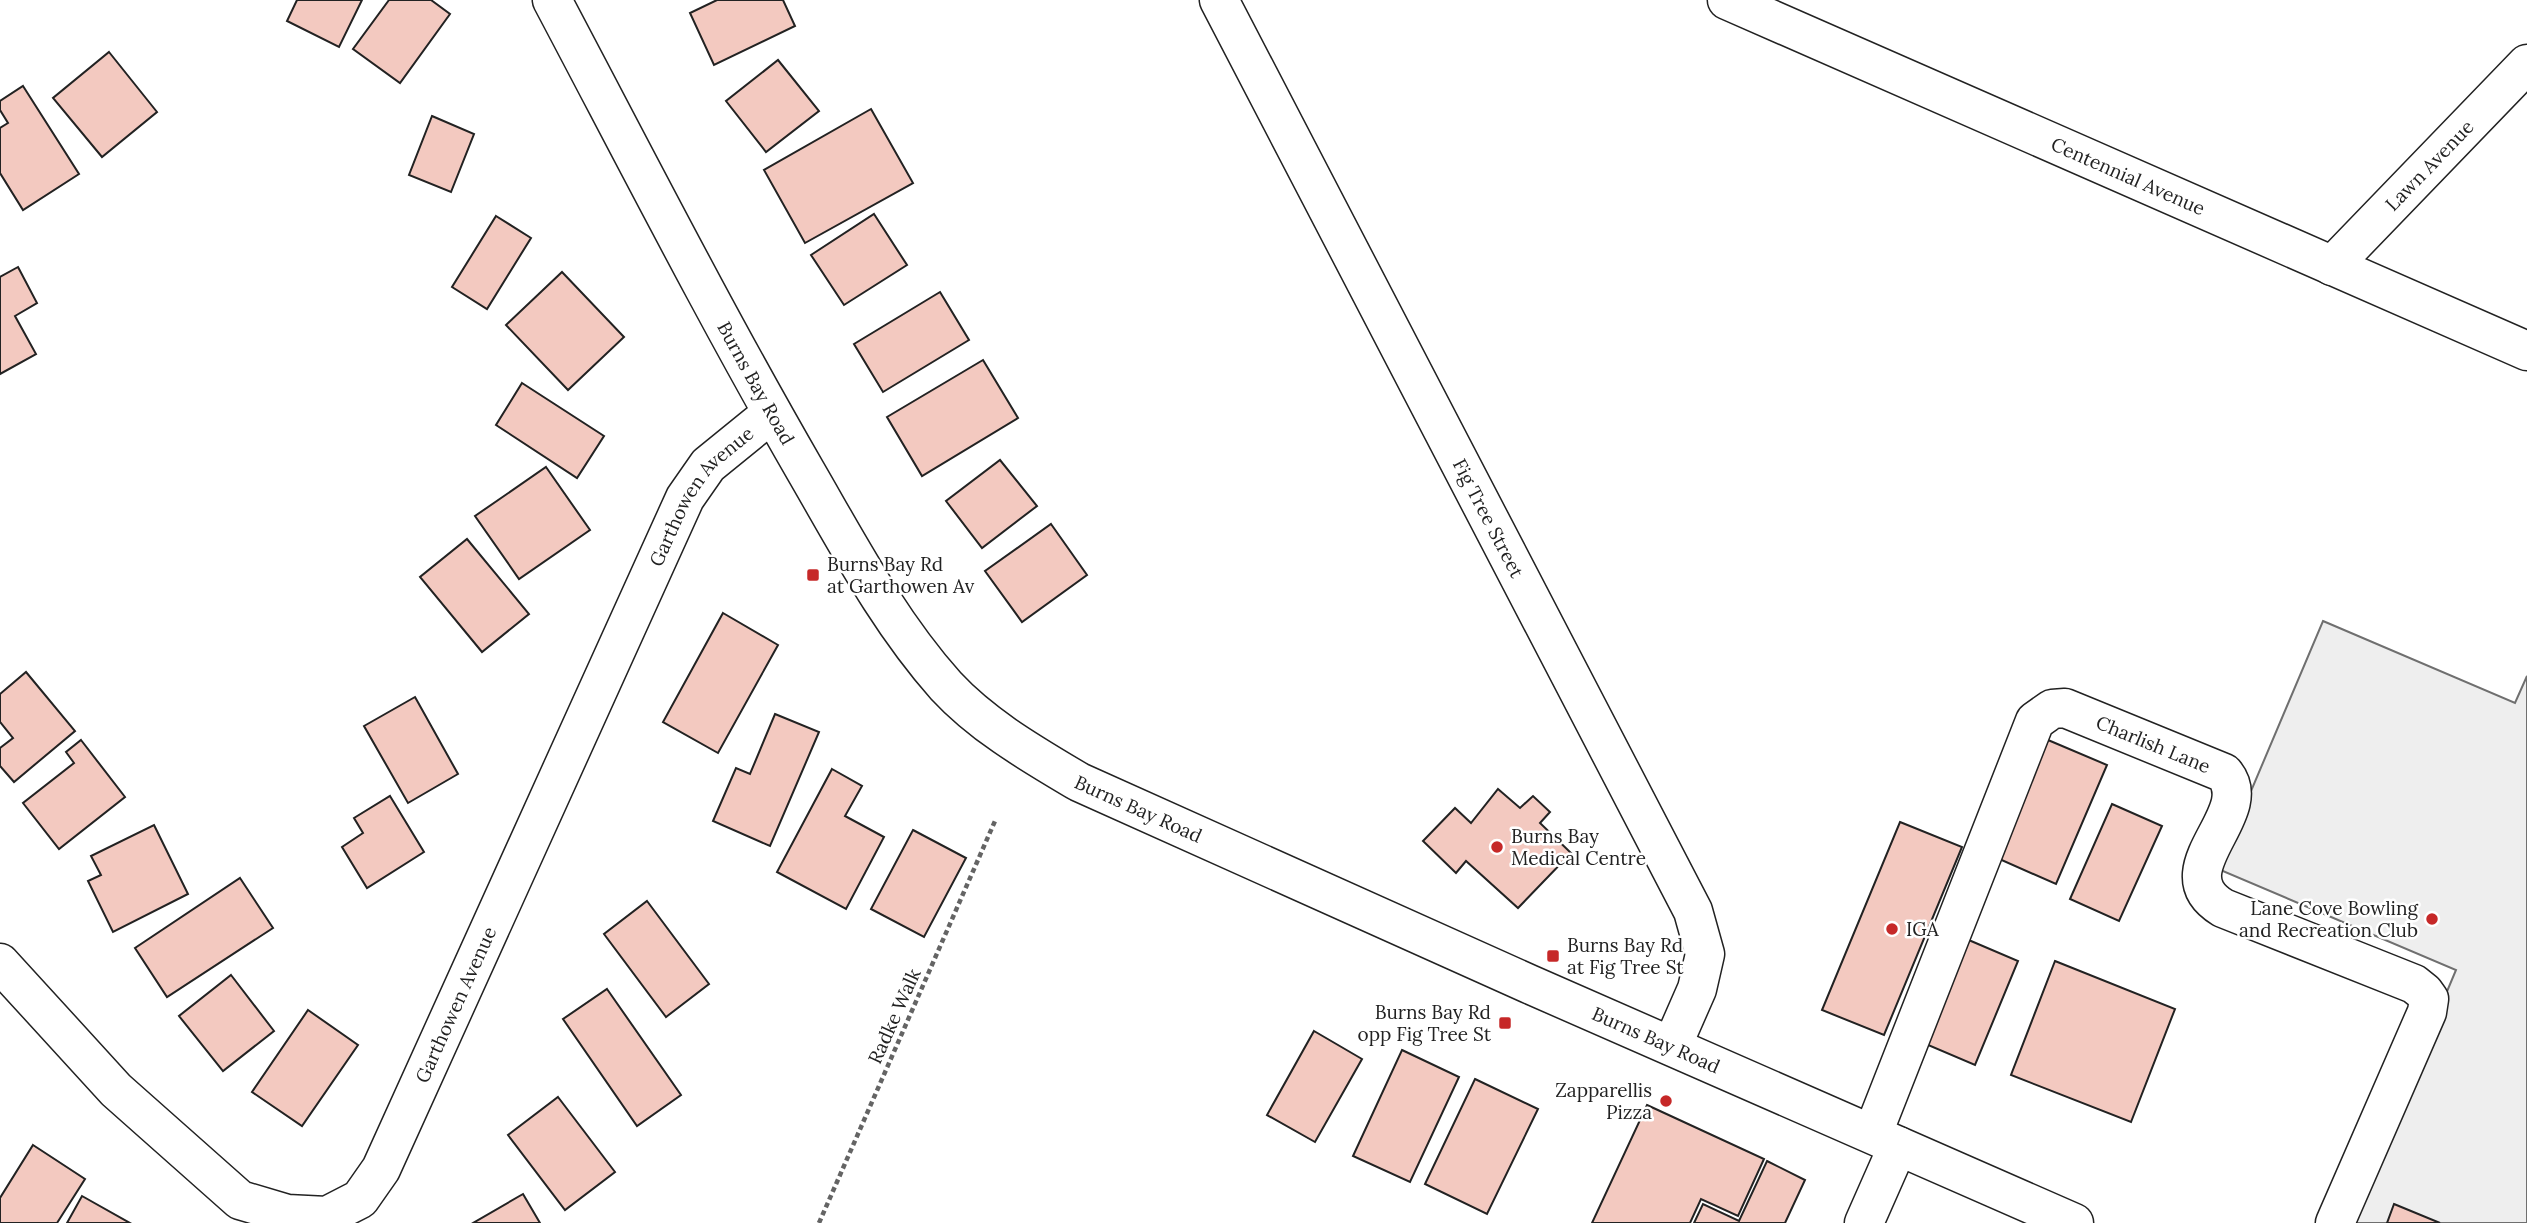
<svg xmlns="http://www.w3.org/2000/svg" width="2527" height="1223" viewBox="0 0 2527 1223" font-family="Lora,serif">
<rect width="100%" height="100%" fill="#fff"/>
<!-- green -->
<path fill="#eee" stroke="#6f6f6f" stroke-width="2" d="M2323,621L2515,703L2527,676V1223H2350L2456,970L2218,869Z"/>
<!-- building -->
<g fill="#f3c9c0" stroke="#222" stroke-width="2">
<path d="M297,0H362L339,47L287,21Z"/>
<path d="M389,0H431L450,14L400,83L353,49Z"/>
<path d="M717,0H783L795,26L714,65L690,13Z"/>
<path d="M109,52L157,112L102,157L53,98Z"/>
<path d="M778,60L819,111L766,152L726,101Z"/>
<path d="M23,86L79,174L23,210L0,173V128L8,123L0,110V101Z"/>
<path d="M871,109L913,183L805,243L764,170Z"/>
<path d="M432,116L474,134L451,192L409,175Z"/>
<path d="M874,214L907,265L844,305L811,255Z"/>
<path d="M496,216L531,238L487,309L452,287Z"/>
<path d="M18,267L37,303L15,316L36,354L0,374V277Z"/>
<path d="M562,272L624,337L568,390L506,325Z"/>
<path d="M940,292L969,340L883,392L854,344Z"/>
<path d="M983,360L1018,418L922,476L887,417Z"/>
<path d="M522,383L604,436L577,478L496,425Z"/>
<path d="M1000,460L1037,506L982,548L946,501Z"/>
<path d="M546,467L590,530L519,579L475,516Z"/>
<path d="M1051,524L1087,575L1022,622L985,571Z"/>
<path d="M467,539L529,614L482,652L420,577Z"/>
<path d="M723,613L778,645L718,753L663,722Z"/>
<path d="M26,672L75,731L14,782L0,766V748L13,738L0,722V694Z"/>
<path d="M415,697L458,774L408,803L364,726Z"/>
<path d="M775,714L819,732L770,846L713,821L736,768L750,774Z"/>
<path d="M81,740L125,797L59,849L23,803L74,763L66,752Z"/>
<path d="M2048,740L2107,765L2056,884L1997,858Z"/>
<path d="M832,769L862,786L845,816L884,837L846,909L777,872Z"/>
<path d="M1498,789L1520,808L1533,796L1550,812L1540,823L1571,853L1518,908L1466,861L1456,873L1423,841L1455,808L1471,823Z"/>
<path d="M390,796L424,852L367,888L342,847L363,833L354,818Z"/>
<path d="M2112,804L2162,826L2119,921L2070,899Z"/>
<path d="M1900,822L1962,847L1884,1035L1822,1010Z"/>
<path d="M154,825L188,894L113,932L88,881L101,875L91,856Z"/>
<path d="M913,830L966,858L924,937L871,909Z"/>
<path d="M240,878L273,928L167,997L135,948Z"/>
<path d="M647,901L709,984L666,1017L604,934Z"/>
<path d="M1964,938L2018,961L1975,1065L1921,1042Z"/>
<path d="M2055,961L2175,1009L2131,1122L2011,1075Z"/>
<path d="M231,975L274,1031L223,1071L179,1016Z"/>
<path d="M607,989L681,1095L637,1126L563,1019Z"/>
<path d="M308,1010L358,1045L302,1126L252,1092Z"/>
<path d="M1314,1031L1362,1059L1315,1142L1267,1115Z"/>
<path d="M1402,1050L1459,1077L1410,1182L1353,1156Z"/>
<path d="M1475,1079L1538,1109L1487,1214L1425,1184Z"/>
<path d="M558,1097L615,1172L565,1210L508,1135Z"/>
<path d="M1647,1105L1764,1159L1738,1216L1701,1199L1690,1223H1592Z"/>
<path d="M33,1145L85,1179L57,1223H0V1198Z"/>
<path d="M1767,1161L1805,1180L1785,1223H1694L1703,1204L1739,1221Z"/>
<path d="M523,1194L540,1223H473Z"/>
<path d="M82,1196L130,1223H67Z"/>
<path d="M2394,1204L2440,1223H2387Z"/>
</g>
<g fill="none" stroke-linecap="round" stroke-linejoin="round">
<!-- minor casing -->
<g stroke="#222" stroke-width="41">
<g id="minor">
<path id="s1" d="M552,0C635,157 716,316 805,470C848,544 888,621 946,686C983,726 1032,754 1079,782L1529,984L2074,1223"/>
<path id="s2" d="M1219,0L1693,911L1705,954L1697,989L1672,1046"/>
<path id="s3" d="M2332,266L2527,64"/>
<path id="s4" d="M0,963L116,1090L240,1200L287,1214L327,1216L360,1199L381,1169L685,498L708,465L772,413"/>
<path id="s5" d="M1873,1133L2035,721L2052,709L2065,708L2224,773C2259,814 2161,870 2223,908L2414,984L2424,992L2429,999L2427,1012L2335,1223"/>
<path d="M1864,1223L1898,1146"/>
</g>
</g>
<!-- major casing -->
<g stroke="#222" stroke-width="41">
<g id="major">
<path id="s6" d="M1727,0L2527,351"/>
</g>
</g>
<!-- path -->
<path stroke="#646464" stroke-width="4.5" stroke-dasharray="5 3.5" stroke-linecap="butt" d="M819,1223L995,821"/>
<!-- minor -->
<use href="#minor" stroke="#fff" stroke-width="38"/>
<!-- major -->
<use href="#major" stroke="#fff" stroke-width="38"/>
</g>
<!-- markers -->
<g fill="#c62828" stroke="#fff" stroke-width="2.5">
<rect x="806" y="568" width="14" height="14" rx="3.5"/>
<circle cx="1497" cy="847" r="7"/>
<circle cx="2432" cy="919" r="7"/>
<circle cx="1892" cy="929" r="7"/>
<rect x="1546" y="949" width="14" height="14" rx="3.5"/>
<rect x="1498" y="1016" width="14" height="14" rx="3.5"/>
<circle cx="1666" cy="1101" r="7"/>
</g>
<g text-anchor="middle" stroke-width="5" stroke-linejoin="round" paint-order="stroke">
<!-- street labels -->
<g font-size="19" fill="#222" stroke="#fff">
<text dy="7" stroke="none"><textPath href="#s3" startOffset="140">Lawn Avenue</textPath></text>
<text dy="7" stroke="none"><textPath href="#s6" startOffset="438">Centennial Avenue</textPath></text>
<text dy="7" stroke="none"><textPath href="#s1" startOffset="434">Burns Bay Road</textPath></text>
<text dy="7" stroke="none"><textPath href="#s4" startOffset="1248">Garthowen Avenue</textPath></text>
<text dy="7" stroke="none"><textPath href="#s2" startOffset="584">Fig Tree Street</textPath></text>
<text dy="7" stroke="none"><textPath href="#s5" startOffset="572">Charlish Lane</textPath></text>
<text dy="7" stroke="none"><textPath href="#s1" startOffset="1022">Burns Bay Road</textPath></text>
<text dy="7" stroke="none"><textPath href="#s4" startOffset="681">Garthowen Avenue</textPath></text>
<text transform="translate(894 1016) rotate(-66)" y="7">Radke Walk</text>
<text dy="7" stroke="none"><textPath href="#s1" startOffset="1589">Burns Bay Road</textPath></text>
</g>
<!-- poi labels -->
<g font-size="19" fill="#222" stroke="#fff" text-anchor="start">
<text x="827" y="571">Burns Bay Rd<tspan x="827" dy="22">at Garthowen Av</tspan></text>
<text x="1511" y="843">Burns Bay<tspan x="1511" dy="22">Medical Centre</tspan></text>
<text x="2418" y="915" text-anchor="end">Lane Cove Bowling<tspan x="2418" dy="22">and Recreation Club</tspan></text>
<text x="1906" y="936">IGA</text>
<text x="1567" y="952">Burns Bay Rd<tspan x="1567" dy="22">at Fig Tree St</tspan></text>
<text x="1491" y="1019" text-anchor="end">Burns Bay Rd<tspan x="1491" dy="22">opp Fig Tree St</tspan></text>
<text x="1652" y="1097" text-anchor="end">Zapparellis<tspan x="1652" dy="22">Pizza</tspan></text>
</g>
</g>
</svg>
